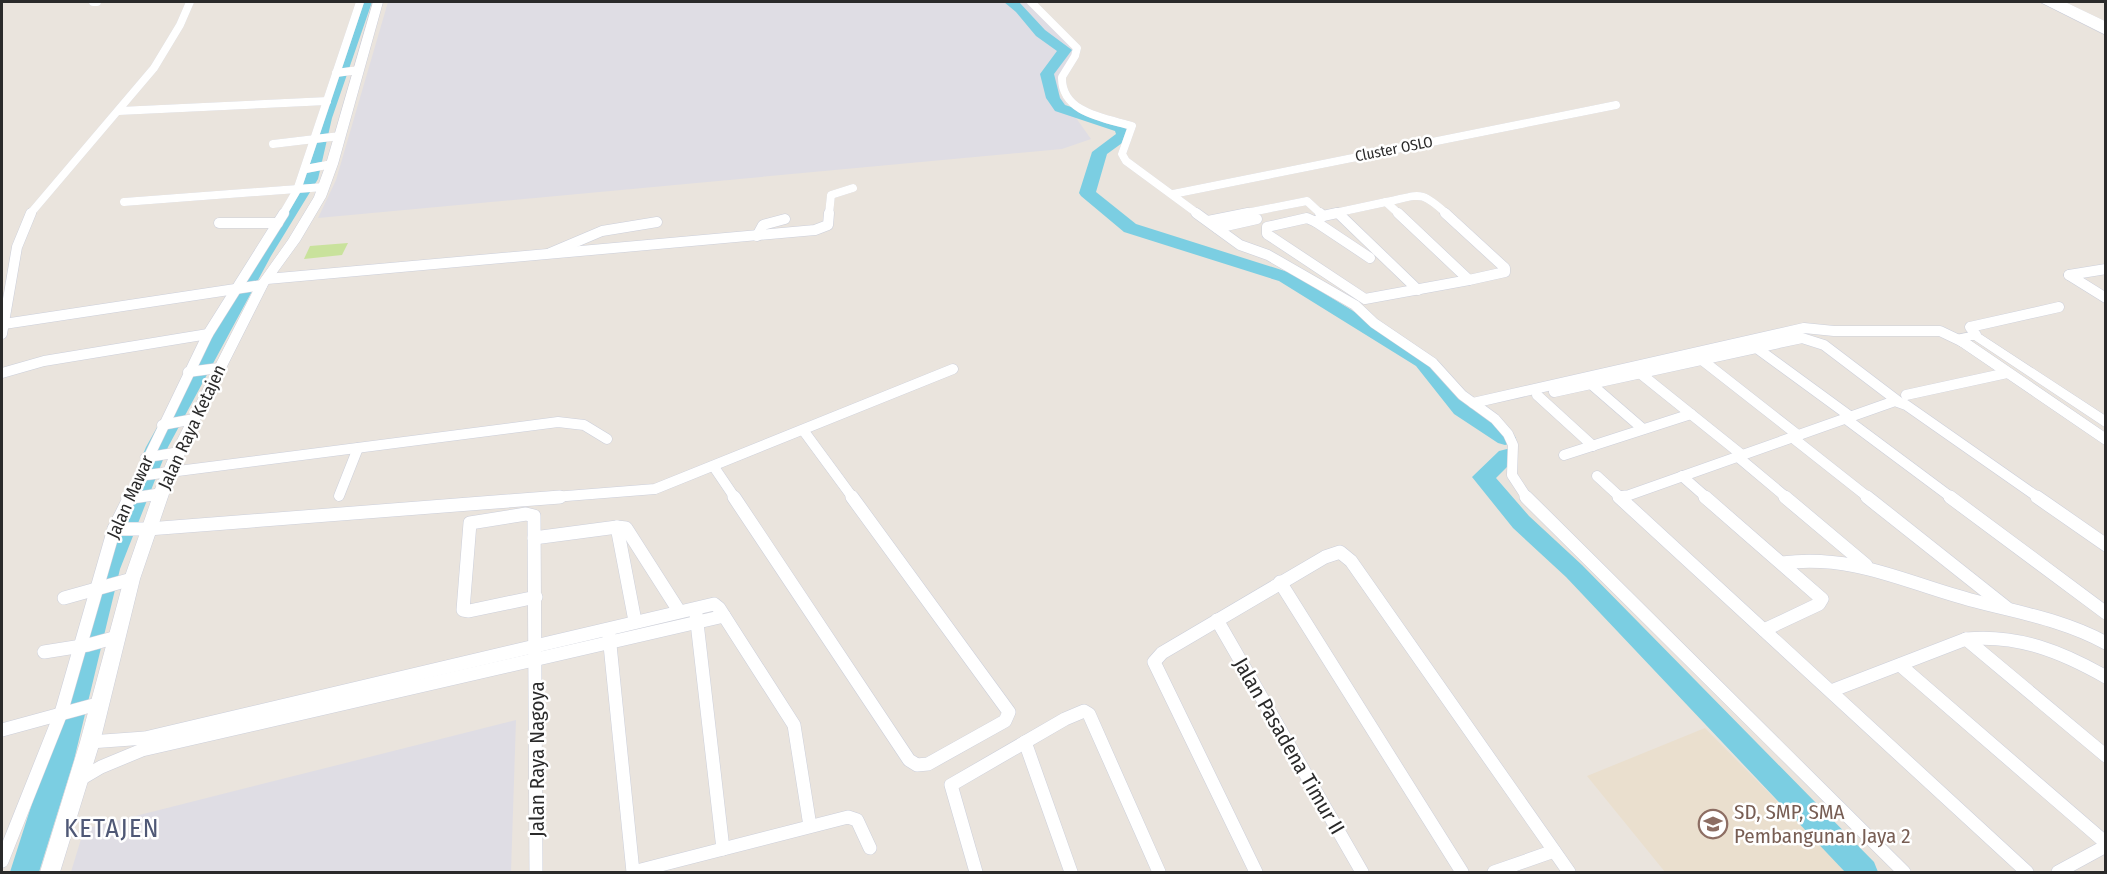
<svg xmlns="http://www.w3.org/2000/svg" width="2107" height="874" viewBox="0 0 2107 874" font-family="'Fira Sans Condensed',sans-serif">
<rect width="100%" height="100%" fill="#eae4dd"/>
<!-- industrial -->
<g fill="#dfdde4">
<path d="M388,2H1026L1032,3L1079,48L1059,94L1091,139L1062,149L318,218L336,180Z"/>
<path d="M516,720L511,872H71L84,829Z"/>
</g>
<!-- education -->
<path fill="#eadfce" d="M1705,728L1847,872H1665L1587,776Z"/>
<!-- pitch -->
<path fill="#c9e29c" d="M348,243L342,255L304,259L310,246Z"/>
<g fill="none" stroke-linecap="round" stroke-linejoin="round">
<!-- river -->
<g fill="#7bcee2" fill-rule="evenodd">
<path d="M360,2H372L332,118L318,179L271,256L168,447L120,569L74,760L39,872H10L46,760L96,569L146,447L253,256L302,179L318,118Z"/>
<path d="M1004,2H1019L1045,30L1072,50L1054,74L1060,98L1065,105L1127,125L1132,135L1129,138L1107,154L1096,192L1136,224L1291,273L1430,358L1468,404L1512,433L1516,438L1512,443L1505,445L1498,443L1454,414L1416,366L1279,281L1124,232L1081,196L1079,193L1092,152L1116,134L1115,131L1055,111L1046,98L1040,74L1057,51L1036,36L1016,12Z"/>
<path d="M1507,449L1515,451L1518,456L1496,478L1529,516L1582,565L1874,862L1878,872H1845L1566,577L1513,528L1472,477L1499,451Z"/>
</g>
<!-- street-far2 casing -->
<g stroke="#cccfda" stroke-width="8">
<g id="street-far2">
<path d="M93,2H97"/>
<path d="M1031,2L1077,48L1075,56L1062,77C1061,113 1105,118 1132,126L1122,154L1126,161L1198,214"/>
<path d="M2056,2L2106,26"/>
<path d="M336,73L359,70"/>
<path d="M119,111L327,101"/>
<path d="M273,144L340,136"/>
<path d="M306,169L332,164"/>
<path d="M1173,194L1616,105"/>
<path d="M124,202L324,187"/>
<path d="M1386,202C1421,195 1419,189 1447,214"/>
<path d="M30,214L154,68L180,25L190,2"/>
<path d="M283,214L297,190L360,2"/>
<path d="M829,214L831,195L853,188"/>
<path d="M1241,214L1307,201L1321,214"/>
<path d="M1330,214L1386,202L1399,214"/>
</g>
</g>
<!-- street-far1 casing -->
<g stroke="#cccfda" stroke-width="11">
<g id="street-far1">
<path d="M1196,213L1240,245L1268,255L1355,305L1374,323L1433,363L1462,395L1495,419L1508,434L1513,445L1512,475L1527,498"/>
<path d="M1320,213L1323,216L1316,222L1370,258"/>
<path d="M1338,213L1418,290"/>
<path d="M1445,213L1505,268V272L1469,280"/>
<path d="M1323,216L1337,213"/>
<path d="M1208,221L1248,213"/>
<path d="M1316,222L1307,218L1267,227V234L1365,299L1469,280L1398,213"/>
<path d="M219,223H278"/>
<path d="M1217,228L1257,219"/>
<path d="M757,236L763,225L785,219"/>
<path d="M550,253L602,231L657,222"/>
<path d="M2069,275L2106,298"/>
<path d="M2069,275L2106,269"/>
<path d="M267,279L815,230L828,225L829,213"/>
<path d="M4,324L262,285"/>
<path d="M2,334L17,247L31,213"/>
<path d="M1976,335L1970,327L2059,307"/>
<path d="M1758,349L1851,417"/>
<path d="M1702,360L1799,436"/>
<path d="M188,372L219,368"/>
<path d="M2,373L44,361L208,334"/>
<path d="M1641,374L1742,455"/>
<path d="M1591,384L1643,429"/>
<path d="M1554,392L1802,338L1824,345L1899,402"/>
<path d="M1537,395L1593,446"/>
<path d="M1906,395L2007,373"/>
<path d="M1473,403L1804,328L1834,331H1940L1963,342"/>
<path d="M1846,419L1952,498"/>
<path d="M162,425L194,419"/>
<path d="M803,430L853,498"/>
<path d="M1793,438L1869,498"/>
<path d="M1564,455L1691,414"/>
<path d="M1738,457L1787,498"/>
<path d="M714,467L735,498"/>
<path d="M139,476L558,422L584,425L607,439"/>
<path d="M1597,476L1621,498"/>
<path d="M1682,476L1707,498"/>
<path d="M339,496L358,448"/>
<path d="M129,498L208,334L284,213"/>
<path d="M541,498L655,489L953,369"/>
<path d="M1621,498L1895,401L1906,405L2039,498"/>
</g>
</g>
<!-- street casing -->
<g stroke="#cccfda" stroke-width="14">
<g id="street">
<path d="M734,497L909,760L917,765L928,764L1005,721L1009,712L852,497"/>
<path d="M1526,497L1904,872"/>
<path d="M1619,497L2027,872"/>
<path d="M1705,497L1822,599L1819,604L1764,630"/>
<path d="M1785,497L1866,565"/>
<path d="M1867,497L2007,608"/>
<path d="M1950,497L2106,613"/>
<path d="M2037,497L2106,545"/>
<path d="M1621,498L1625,497"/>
<path d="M617,527L635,621"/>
<path d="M114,529H148L560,497"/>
<path d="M534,538L617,527L626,528L679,611"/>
<path d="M1782,563C1857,554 1905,583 1975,601C2020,613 2064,620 2106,643"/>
<path d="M1280,582L1462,872"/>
<path d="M536,597L469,611L463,610L470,523L526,514L534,516L536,872"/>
<path d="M64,598L132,579"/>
<path d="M696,614L723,849"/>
<path d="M1217,620L1362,872"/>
<path d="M609,635L633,872L848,817L857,820L870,848"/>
<path d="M1966,639L2106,756"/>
<path d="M44,652L88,645L117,637"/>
<path d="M1900,665L2106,843"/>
<path d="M1831,691L1966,639C2018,634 2062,652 2106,677"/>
<path d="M2,730L101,703"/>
<path d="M90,742L145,738L714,604L719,608L794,725L810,826"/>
<path d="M1025,742L1071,872"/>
<path d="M79,780L101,767L142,750L724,616"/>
<path d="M2,861L61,713L114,529L130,497"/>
<path d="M976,872L951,785L1065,719L1084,711L1089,714L1159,872"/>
<path d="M1256,872L1154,662L1162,653L1325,557L1340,552L1351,561L1569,872"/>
<path d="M1494,872L1554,851"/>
<path d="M2058,872L2106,846"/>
</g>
</g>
<!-- secondary casing -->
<g stroke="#cccfda" stroke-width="1">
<g id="secondary">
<path d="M373,2H383L338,164L326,197L300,241L268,285L193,434L169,494L140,579L100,742L60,872H40L80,742L124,579L151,501L129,504L123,502L121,498L123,494L155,489L168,459L148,462L143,461L140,457L143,453L173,448L256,285L288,240L314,197L326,164Z"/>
<path d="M2040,2H2051L2106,28V35Z"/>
<path d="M1976,331L2106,416V428L1974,340H1970L2106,433V446L1958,345L1954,338L1956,335Z"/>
</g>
</g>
<!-- street-far2 -->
<use href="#street-far2" stroke="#fff" stroke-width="8"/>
<!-- street-far1 -->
<use href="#street-far1" stroke="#fff" stroke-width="10"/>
<!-- street -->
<use href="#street" stroke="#fff" stroke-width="13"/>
<!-- secondary -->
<use href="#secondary" fill="#fff" fill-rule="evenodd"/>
</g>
<!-- icons -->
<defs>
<g id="school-ring" transform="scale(1.5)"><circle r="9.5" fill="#fff" stroke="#8d6e63" stroke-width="1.5"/><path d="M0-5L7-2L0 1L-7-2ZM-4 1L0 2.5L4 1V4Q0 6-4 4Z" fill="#8d6e63"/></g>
</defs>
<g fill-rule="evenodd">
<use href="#school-ring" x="1713" y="824"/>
</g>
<g text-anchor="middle" stroke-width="5" stroke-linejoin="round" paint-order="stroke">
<!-- far-street labels -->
<g font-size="15" fill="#2a2a2a" stroke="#fff">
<text transform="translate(1394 149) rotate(-11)" y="5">Cluster OSLO</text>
</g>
<!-- street labels -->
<g font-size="18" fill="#2a2a2a" stroke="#fff">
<text transform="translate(192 427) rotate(-65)" y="6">Jalan Raya Ketajen</text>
<text transform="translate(130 497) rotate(-66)" y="6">Jalan Mawar</text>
</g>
<!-- near-street labels -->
<g font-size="21" fill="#2a2a2a" stroke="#fff">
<text transform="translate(1289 746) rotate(60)" y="7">Jalan Pasadena Timur II</text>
<text transform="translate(537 759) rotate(-90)" y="7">Jalan Raya Nagoya</text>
</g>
<!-- near-education labels -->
<g font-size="21" fill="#785e54" stroke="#fff" text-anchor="start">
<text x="1734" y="819">SD, SMP, SMA<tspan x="1734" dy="24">Pembangunan Jaya 2</tspan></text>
</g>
<!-- near-quarter labels -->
<g font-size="26" letter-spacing="1.5" fill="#4f5876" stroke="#fff">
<text x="112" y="837">KETAJEN</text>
</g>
</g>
<!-- border -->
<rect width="2107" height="874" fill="none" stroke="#2a2a2a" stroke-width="6"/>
</svg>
